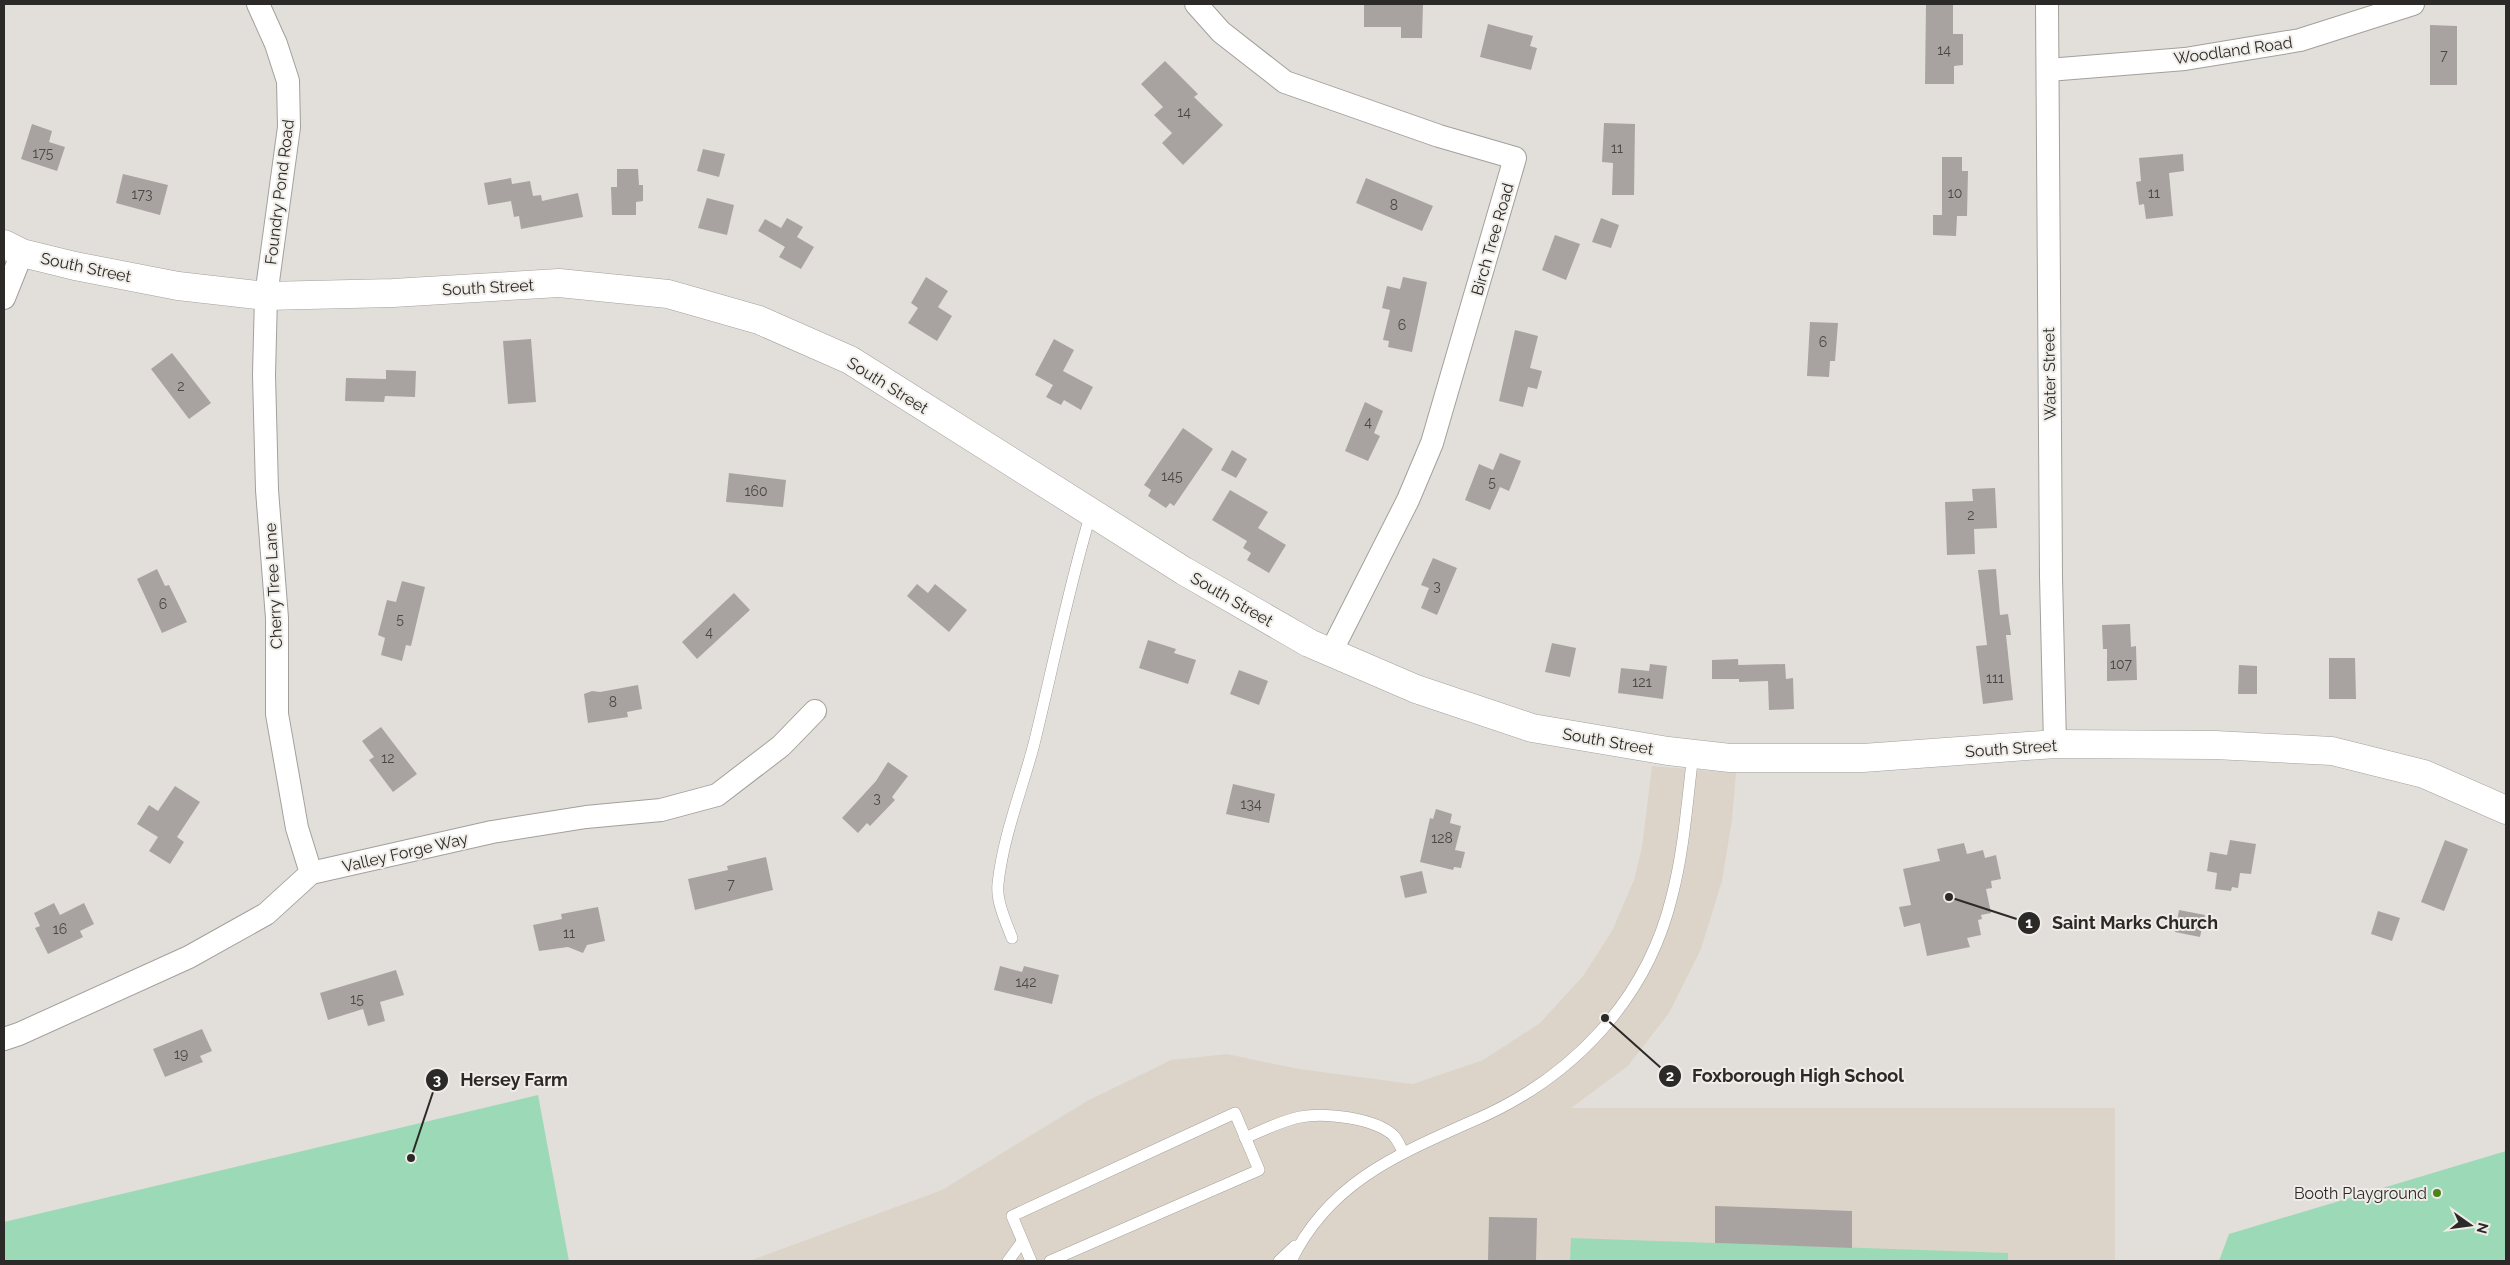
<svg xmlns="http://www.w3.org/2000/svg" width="2510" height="1265" viewBox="0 0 2510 1265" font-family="Raleway,sans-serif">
<rect width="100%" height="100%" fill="#e2dfda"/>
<!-- built -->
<path fill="#dcd4c9" d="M1652,766L1736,773L1732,820L1722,881L1701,949L1669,1013L1628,1066L1571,1108H2115V1261H749L942,1190L1087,1101L1171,1060L1227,1054L1299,1069L1413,1084L1483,1060L1540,1023L1583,976L1612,931L1634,880L1642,847Z"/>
<!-- green -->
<g fill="#9cd9b7">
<path d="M538,1095L569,1261H4V1222Z"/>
<path d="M2506,1151V1261H2219L2229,1234Z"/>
<path d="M1571,1238L2008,1253V1261H1570Z"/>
</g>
<!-- building -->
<g fill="#a8a3a1">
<path d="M1364,4H1423L1422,38H1401V27H1364Z"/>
<path d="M1926,4H1953V34H1963V65L1954,66V84H1925Z"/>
<path d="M1488,24L1533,36L1530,46L1537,48L1531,70L1480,57Z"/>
<path d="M2430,25L2457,26V85H2430Z"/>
<path d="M1165,61L1198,94L1194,97L1223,125L1183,165L1162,143L1172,133L1154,115L1163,107L1141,84Z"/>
<path d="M1604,123L1635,124L1634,195H1612L1613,163L1602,162Z"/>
<path d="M32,124L52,131L49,142L65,147L57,171L21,159Z"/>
<path d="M703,149L725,154L719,177L697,171Z"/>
<path d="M2183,154L2184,171L2169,173L2173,216L2146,219L2144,204L2139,205L2136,182L2141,181L2139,158Z"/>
<path d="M1942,157H1962V171H1968L1967,216H1957L1956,236L1933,235V215H1942Z"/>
<path d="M617,169H638L639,185H643V201L636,202V215H612L611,187H617Z"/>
<path d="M123,174L168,185L160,215L116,203Z"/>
<path d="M511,178L512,184L530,181L533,196L541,195L542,201L578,193L583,217L521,229L519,216L514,217L511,201L488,205L484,183Z"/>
<path d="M1366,178L1433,206L1422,231L1356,203Z"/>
<path d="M707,198L734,205L727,235L698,228Z"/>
<path d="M787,218L803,227L797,237L814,247L801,269L779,257L785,247L758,231L765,219L781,228Z"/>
<path d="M1601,218L1619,225L1611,248L1592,242Z"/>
<path d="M1555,235L1580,244L1566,280L1542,270Z"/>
<path d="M926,277L948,291L938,307L952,316L937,341L908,323L918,308L911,303Z"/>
<path d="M1403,277L1427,282L1412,352L1388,347L1389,341L1383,340L1390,310L1382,308L1387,286L1400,289Z"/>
<path d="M1810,322L1838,323L1835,361H1830L1829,377L1807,376Z"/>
<path d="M1515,330L1538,336L1530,368L1542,371L1537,389L1528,387L1523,407L1499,401Z"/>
<path d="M531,339L536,402L508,404L503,341Z"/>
<path d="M1054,339L1074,350L1063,371L1093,387L1081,410L1064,400L1061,405L1046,397L1053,385L1035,375Z"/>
<path d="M172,353L211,403L189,419L151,369Z"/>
<path d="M386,370L416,371L415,397L385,396L384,402L345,401L346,378L386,379Z"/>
<path d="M1365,402L1383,411L1374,433L1380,436L1368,461L1345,451Z"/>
<path d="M1183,428L1213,449L1174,506L1170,503L1166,508L1148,496L1151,490L1144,485Z"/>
<path d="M1232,450L1247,459L1236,478L1221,470Z"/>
<path d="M1500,453L1521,461L1509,491L1500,487L1490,510L1465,500L1479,464L1493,470Z"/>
<path d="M729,473L786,480L783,507L726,502Z"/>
<path d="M1995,488L1997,528L1974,529L1975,554L1947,555L1945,502L1973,501L1972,489Z"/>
<path d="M1230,490L1268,512L1258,528L1286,545L1269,573L1247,560L1251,553L1243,548L1247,541L1212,520Z"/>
<path d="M1433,558L1457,568L1437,615L1421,608L1429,588L1421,585Z"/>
<path d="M157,569L165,586L169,585L187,622L162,633L137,579Z"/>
<path d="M1996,569L2000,615L2008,614L2011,635H2006L2013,700L1983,704L1976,646L1987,645L1978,570Z"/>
<path d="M402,581L425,587L411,646L406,645L402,661L381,655L385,638L378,635L387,600L396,602Z"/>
<path d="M917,584L928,593L935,584L967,610L949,632L907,596Z"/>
<path d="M734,593L750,610L697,659L682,642Z"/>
<path d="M2130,624L2131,647L2136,646L2137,680L2107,681V649H2103L2102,625Z"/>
<path d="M1148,640L1176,649L1174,653L1196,660L1188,684L1139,668Z"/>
<path d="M1552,643L1576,648L1570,677L1545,672Z"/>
<path d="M2329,658H2355L2356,699H2329Z"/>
<path d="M1738,659L1739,678L1738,665L1785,664L1786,679L1793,678L1794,709L1769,710L1768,681L1739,682V679H1712V660Z"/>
<path d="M1650,664L1667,666L1663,699L1618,693L1621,668L1649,671Z"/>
<path d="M2239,665L2257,666V694H2238Z"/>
<path d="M1239,670L1268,681L1259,705L1230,694Z"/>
<path d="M638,685L642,709L627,712L628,717L588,723L584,694L592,691L600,692Z"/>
<path d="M381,727L417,774L393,792L369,760L374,757L362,741Z"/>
<path d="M888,762L908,776L892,797L895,800L870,826L867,823L858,833L842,818L876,781Z"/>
<path d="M1233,784L1275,794L1269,823L1226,814Z"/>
<path d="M175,786L200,802L177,837L184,842L170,864L149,851L158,837L137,824L149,805L158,811Z"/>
<path d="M1436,809L1452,814L1450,823L1461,826L1455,850L1465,852L1461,868L1454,867L1453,870L1420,862L1430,818L1433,819Z"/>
<path d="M2230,840L2256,844L2251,874L2240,873L2238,888L2232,887L2231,891L2215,889L2217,873L2207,871L2210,852L2227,855Z"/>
<path d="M2445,840L2468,849L2444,911L2421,902Z"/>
<path d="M1964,843L1967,854L1983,850L1985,858L1996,855L2001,879L1991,881L1992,888L1986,889L1991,913L1981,915L1982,919L1978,920L1981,935L1967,938L1970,947L1927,956L1920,923L1904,927L1899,907L1911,905L1903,869L1940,861L1937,849Z"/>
<path d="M766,857L773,890L695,910L688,879L728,870L727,866Z"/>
<path d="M1422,871L1427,893L1405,898L1400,876Z"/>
<path d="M54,903L60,915L84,903L94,924L80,931L83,937L48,954L35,928L40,926L34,913Z"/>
<path d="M598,907L605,941L587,945L583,953L568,947L539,951L533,925L562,919L561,914Z"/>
<path d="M2179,910L2205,915L2200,937L2175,932Z"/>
<path d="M2378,911L2400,918L2392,941L2371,934Z"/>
<path d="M1000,966L1022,972L1024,966L1059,975L1052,1004L994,990Z"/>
<path d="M396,970L404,995L380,1002L385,1021L368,1026L363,1009L328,1020L320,993Z"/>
<path d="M202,1029L212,1051L200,1056L203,1062L165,1077L153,1049Z"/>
<path d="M1715,1206L1852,1211V1248L1715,1243Z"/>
<path d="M1489,1217L1537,1218L1536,1261H1488Z"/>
</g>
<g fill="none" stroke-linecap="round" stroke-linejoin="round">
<!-- service casing -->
<g stroke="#a3a09c" stroke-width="12">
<g id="service">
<path d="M1012,938C1006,922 996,901 998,884C1003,836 1022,790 1034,744C1053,667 1068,589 1091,513"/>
<path d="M1245,1138C1263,1130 1281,1121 1300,1117C1324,1112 1374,1118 1393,1135C1398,1140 1400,1146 1403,1152"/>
<path d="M1008,1261L1022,1242"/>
<path d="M1031,1261L1012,1216L1235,1113L1259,1170L1050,1261"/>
<path d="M1279,1261L1295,1246"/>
<path d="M1291,1261C1330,1181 1399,1154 1475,1120C1572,1078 1647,1000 1672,896C1684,850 1687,802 1693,754"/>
</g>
</g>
<!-- minor casing -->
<g stroke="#a3a09c" stroke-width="24">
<g id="minor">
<path d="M258,4L276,44L288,81L289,127L266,296L264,375L267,490L277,618V714L297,828L311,873"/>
<path d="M1196,4L1221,32L1285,82L1439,136L1515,158L1432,443L1408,500L1331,652"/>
<path d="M2047,4L2051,577L2055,744"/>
<path d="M2048,70L2185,59L2300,40L2413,4"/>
<path d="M4,298L22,253"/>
<path d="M4,1039L19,1034L189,957L266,914L311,873L492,832L586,817L661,810L717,795L781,746L815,711"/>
</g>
</g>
<!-- secondary casing -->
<g stroke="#a3a09c" stroke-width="29">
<path id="secondary" d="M4,244L22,253L75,266L178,286L266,296L393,293L559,283L668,294L759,320L850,360L1184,571L1309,643L1416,689L1532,728L1668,751L1730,758H1863L2055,744L2215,745L2332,751L2424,774L2506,810"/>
</g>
<!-- service -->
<use href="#service" stroke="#fff" stroke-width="11"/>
<!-- minor -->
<use href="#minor" stroke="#fff" stroke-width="22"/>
<!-- secondary -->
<use href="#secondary" stroke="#fff" stroke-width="28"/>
</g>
<!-- markers -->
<circle fill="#4d831b" stroke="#f0ece7" stroke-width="2" cx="2437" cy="1193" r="5"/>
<g text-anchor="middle" stroke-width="4" stroke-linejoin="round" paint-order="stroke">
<!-- number labels -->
<g font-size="14" fill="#4a4846">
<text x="1944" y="55">14</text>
<text x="2444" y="60">7</text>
<text x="1184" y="117">14</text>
<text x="1617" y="153">11</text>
<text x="43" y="158">175</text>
<text x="1955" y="198">10</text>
<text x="2154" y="198">11</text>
<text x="142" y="199">173</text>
<text x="1394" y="210">8</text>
<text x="1402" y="330">6</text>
<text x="1823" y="347">6</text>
<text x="181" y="391">2</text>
<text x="1368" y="427">4</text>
<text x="1172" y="481">145</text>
<text x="1492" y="487">5</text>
<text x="756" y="496">160</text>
<text x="1971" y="520">2</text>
<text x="1437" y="591">3</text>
<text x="163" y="609">6</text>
<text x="400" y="624">5</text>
<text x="709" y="637">4</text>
<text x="2121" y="669">107</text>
<text x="1995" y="683">111</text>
<text x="1642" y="687">121</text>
<text x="613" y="707">8</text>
<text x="388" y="763">12</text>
<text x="877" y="803">3</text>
<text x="1251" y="809">134</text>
<text x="1442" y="843">128</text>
<text x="731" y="889">7</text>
<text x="60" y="934">16</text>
<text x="569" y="938">11</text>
<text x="1026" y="987">142</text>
<text x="357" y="1004">15</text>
<text x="181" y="1059">19</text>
</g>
<!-- street labels -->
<g font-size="16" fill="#2b2a28" stroke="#f0ece7">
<text transform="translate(2233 50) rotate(-8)" y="6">Woodland Road</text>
<text transform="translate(279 192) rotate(-83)" y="6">Foundry Pond Road</text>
<text transform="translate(1492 239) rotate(-74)" y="6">Birch Tree Road</text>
<text transform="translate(86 267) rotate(12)" y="6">South Street</text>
<text transform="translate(488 287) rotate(-3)" y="6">South Street</text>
<text transform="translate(2049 374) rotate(-91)" y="6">Water Street</text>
<text transform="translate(888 385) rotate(32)" y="6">South Street</text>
<text transform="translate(273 586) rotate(-93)" y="6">Cherry Tree Lane</text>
<text transform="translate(1232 599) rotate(30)" y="6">South Street</text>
<text transform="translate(1608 741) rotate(10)" y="6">South Street</text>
<text transform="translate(2011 748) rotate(-4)" y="6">South Street</text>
<text transform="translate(405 852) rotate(-13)" y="6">Valley Forge Way</text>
</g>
<!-- poi labels -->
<g font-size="16" fill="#2b2a28" stroke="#f0ece7" text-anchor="end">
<text x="2427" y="1199">Booth Playground</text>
</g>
</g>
<!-- callouts -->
<path fill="none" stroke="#2b2a28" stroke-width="2" d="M1949 897L2029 923M1605 1018L1670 1076M411 1158L437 1080"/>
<g fill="#2b2a28" stroke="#f0ece7" stroke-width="2">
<circle cx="1949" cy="897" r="5"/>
<circle cx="1605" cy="1018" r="5"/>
<circle cx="411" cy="1158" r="5"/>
<circle cx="2029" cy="923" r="12"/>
<circle cx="1670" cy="1076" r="12"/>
<circle cx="437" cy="1080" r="12"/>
</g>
<g font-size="15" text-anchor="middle" font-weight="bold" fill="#fff">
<text x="2029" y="928">1</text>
<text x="1670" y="1081">2</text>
<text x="437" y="1085">3</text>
</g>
<g font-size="18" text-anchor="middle" font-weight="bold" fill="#2b2a28" stroke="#f0ece7" stroke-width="4" stroke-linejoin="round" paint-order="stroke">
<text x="2135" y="929">Saint Marks Church</text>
<text x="1798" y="1082">Foxborough High School</text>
<text x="514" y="1086">Hersey Farm</text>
</g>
<!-- border -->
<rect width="2510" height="1265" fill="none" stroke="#2b2a28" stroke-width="10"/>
<!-- north arrow -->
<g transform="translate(2470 1225) rotate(104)" stroke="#f0ece7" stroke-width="4" paint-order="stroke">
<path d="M0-4L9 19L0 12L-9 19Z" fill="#2b2a28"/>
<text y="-8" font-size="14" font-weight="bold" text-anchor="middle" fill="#2b2a28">N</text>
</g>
</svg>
